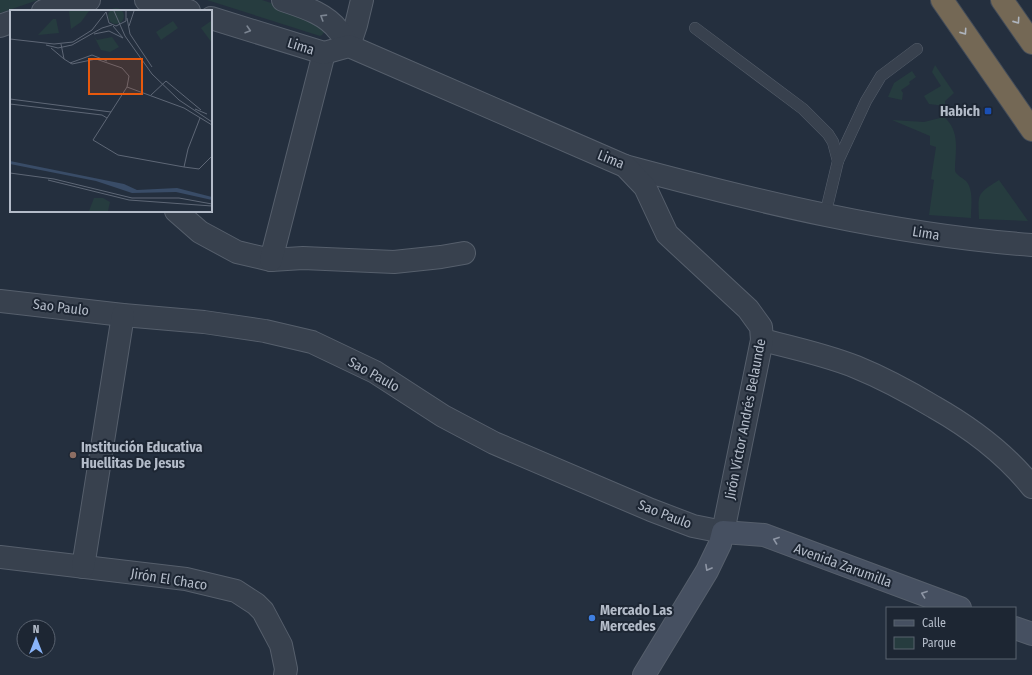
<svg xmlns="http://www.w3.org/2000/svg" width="1032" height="675" viewBox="0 0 1032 675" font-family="'Fira Sans Condensed',sans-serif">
<rect width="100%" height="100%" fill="#242f3e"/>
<!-- green -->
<g fill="#263c3f">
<path d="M0,0H38L0,13Z"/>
<path d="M207,0H262L325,21V31L322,35L320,36Z"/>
<path d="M935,65L954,93L945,101V106L929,104L924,96L941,86L932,72Z"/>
<path d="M912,71L916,77L909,82L910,84L901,90L903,93L902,100L888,97L894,83Z"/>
<path d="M944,117C961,132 955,151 955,171C957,176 962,177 966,181C974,190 971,207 971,218L929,215L934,180L931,179L936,147L930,145V136L892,120L924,122Z"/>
<path d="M999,180L1028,221L979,219C978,193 977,194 999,180Z"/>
</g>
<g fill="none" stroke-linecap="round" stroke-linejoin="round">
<!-- service casing -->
<g stroke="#565f6c" stroke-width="12">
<g id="service">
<path d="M695,28L803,109L828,134L833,142L838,161L825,215"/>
<path d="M838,161L866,101L881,76L917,49"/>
</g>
</g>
<!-- minor casing -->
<g stroke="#565f6c" stroke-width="24">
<g id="minor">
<path d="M349,46L356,25L362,0"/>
<path d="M625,166C759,202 894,235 1032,245"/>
<path d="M176,211L200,232L237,252L271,260L303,258L394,262L441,257L464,253"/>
<path d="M271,260L324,53"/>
<path d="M0,301L123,315L204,322L265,331L312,342L375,372L443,416L494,443L651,510L693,526L723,532"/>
<path d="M762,340C794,348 826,355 856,367C883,378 909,392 934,407C971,428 1005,453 1032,487"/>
<path d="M0,557L186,579L236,591L256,604L263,611L281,645L286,669L285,675"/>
<path d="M83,567L123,315"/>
</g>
</g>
<!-- tertiary casing -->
<g stroke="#565f6c" stroke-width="24">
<g id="tertiary">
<path d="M146,0L165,4L189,11"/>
<path d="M283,0C303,7 325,13 338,30C342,34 345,41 349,46"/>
<path d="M43,11L57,6L89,0"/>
<path d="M211,18L324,53L349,46L625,166L645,187L667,234L748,309L761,327L762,340L723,532"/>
<path d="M0,26L11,22"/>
</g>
</g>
<!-- secondary casing -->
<g stroke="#565f6c" stroke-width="24">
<g id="secondary">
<path d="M1015,628L1032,634"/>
<path d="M644,675L707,571L720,544L723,532L764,535L960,608"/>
</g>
</g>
<!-- motorway casing -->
<g stroke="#434c59" stroke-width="24">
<g id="motorway">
<path d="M942,0L1032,130"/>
<path d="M1002,0L1032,43"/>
</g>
</g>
<!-- service -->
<use href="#service" stroke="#38414e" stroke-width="11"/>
<!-- minor -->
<use href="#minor" stroke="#38414e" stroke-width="22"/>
<!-- tertiary -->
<use href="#tertiary" stroke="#38414e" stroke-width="22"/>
<!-- secondary -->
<use href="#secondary" stroke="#465061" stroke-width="22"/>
<!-- motorway -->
<use href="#motorway" stroke="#746855" stroke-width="22"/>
</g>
<!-- one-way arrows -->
<defs><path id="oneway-chevron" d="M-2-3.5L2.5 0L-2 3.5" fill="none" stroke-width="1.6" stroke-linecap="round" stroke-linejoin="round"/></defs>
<g stroke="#7c8592">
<use href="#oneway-chevron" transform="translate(323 17) rotate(-148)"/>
<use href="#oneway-chevron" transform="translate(248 30) rotate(17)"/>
</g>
<g stroke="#aeb4bd">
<use href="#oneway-chevron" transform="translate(1017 21) rotate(55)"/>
<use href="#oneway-chevron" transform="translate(964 32) rotate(55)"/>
</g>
<g stroke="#8e96a5">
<use href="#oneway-chevron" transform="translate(776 540) rotate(-160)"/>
<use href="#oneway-chevron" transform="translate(708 568) rotate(119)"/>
<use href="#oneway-chevron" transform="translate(924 594) rotate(-160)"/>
</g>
<!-- markers -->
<rect fill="#1a4fb4" stroke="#1d2633" stroke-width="1.5" x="984" y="107" width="8" height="8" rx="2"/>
<circle fill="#8d6e63" stroke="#1d2633" stroke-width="1.5" cx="73" cy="455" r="4"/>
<circle fill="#3f7fe0" stroke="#1d2633" stroke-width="1.5" cx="592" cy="618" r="4"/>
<g text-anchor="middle" stroke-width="4" stroke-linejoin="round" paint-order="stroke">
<!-- street labels -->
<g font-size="14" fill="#b4bcc9" stroke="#1d2633">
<text transform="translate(301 46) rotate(17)" y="5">Lima</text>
<text transform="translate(611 159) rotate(22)" y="5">Lima</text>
<text transform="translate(926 233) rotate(9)" y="5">Lima</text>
<text transform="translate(61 307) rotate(7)" y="5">Sao Paulo</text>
<text transform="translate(374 374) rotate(29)" y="5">Sao Paulo</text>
<text transform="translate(745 419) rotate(-79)" y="5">Jirón Víctor Andrés Belaunde</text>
<text transform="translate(665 514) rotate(21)" y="5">Sao Paulo</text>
<text transform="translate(843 565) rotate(20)" y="5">Avenida Zarumilla</text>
<text transform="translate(169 579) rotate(9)" y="5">Jirón El Chaco</text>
</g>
<!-- poi labels -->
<g font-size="14" font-weight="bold" fill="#b4bcc9" stroke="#1d2633" text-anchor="start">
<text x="980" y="116" text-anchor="end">Habich</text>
<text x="81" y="452">Institución Educativa<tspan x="81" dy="16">Huellitas De Jesus</tspan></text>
<text x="600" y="615">Mercado Las<tspan x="600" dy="16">Mercedes</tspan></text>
</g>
</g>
<!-- overview -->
<g transform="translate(10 10)">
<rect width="202" height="202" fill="#242f3e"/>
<path d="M98 6a8 8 0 1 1 16 0a8 8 0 1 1-16 0ZM59,1H79L71,12L61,19ZM43,9H46L49,23L28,25ZM163,11L168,18L151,30L146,22ZM201,11L202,13V33L191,18ZM84,26L87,30L102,27L109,37L100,42L91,40ZM84,188H93L100,192L98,201H79Z" fill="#263c3f"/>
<path d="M0,151L114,174L127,180L167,178L202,187V190L166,182L122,183L86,171L0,154Z" fill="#394c67"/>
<path fill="none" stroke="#5e6776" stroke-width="1" d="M104,1L115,26L142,64L169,90L202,112M96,2L99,13L106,16L116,11V1M117,8L120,24L142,57M103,16L113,28M119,16L124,1M84,24L99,21L113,28M0,29L44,34L63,32L82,20L96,2M51,34L54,49L62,54L86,49L112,58L119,66L117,77M36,35L48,38L62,35L92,18L102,15M41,38L54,49M60,53L82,45L97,51M141,85L156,71L191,100M0,89L101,102M0,94L92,105L97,108M185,99L197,104M190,108L178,139L174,157L108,145L83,130L117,77L174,98L202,115M174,157L189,159L202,146M0,163L44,169L122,188H169L202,194M38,170L119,190L202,196"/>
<path fill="#e8590c" fill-opacity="0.15" stroke="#e8590c" stroke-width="2" d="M79,49H132V84H79Z"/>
<rect width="202" height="202" fill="none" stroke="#b4bcc9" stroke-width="2"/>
</g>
<!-- legend -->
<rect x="886" y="607" width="130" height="52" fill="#1d2633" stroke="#59626f"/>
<rect x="894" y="620" width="20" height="6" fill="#465061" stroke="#59626f"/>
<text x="922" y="627" font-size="12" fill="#b4bcc9">Calle</text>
<rect x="894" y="637" width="20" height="12" fill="#263c3f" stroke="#59626f"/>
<text x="922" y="647" font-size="12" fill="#b4bcc9">Parque</text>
<!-- north arrow -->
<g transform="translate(36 639)"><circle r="19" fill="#1d2633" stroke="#59626f"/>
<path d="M0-3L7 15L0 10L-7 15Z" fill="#8ab4f8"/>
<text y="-6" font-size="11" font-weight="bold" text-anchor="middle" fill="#b4bcc9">N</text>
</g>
</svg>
